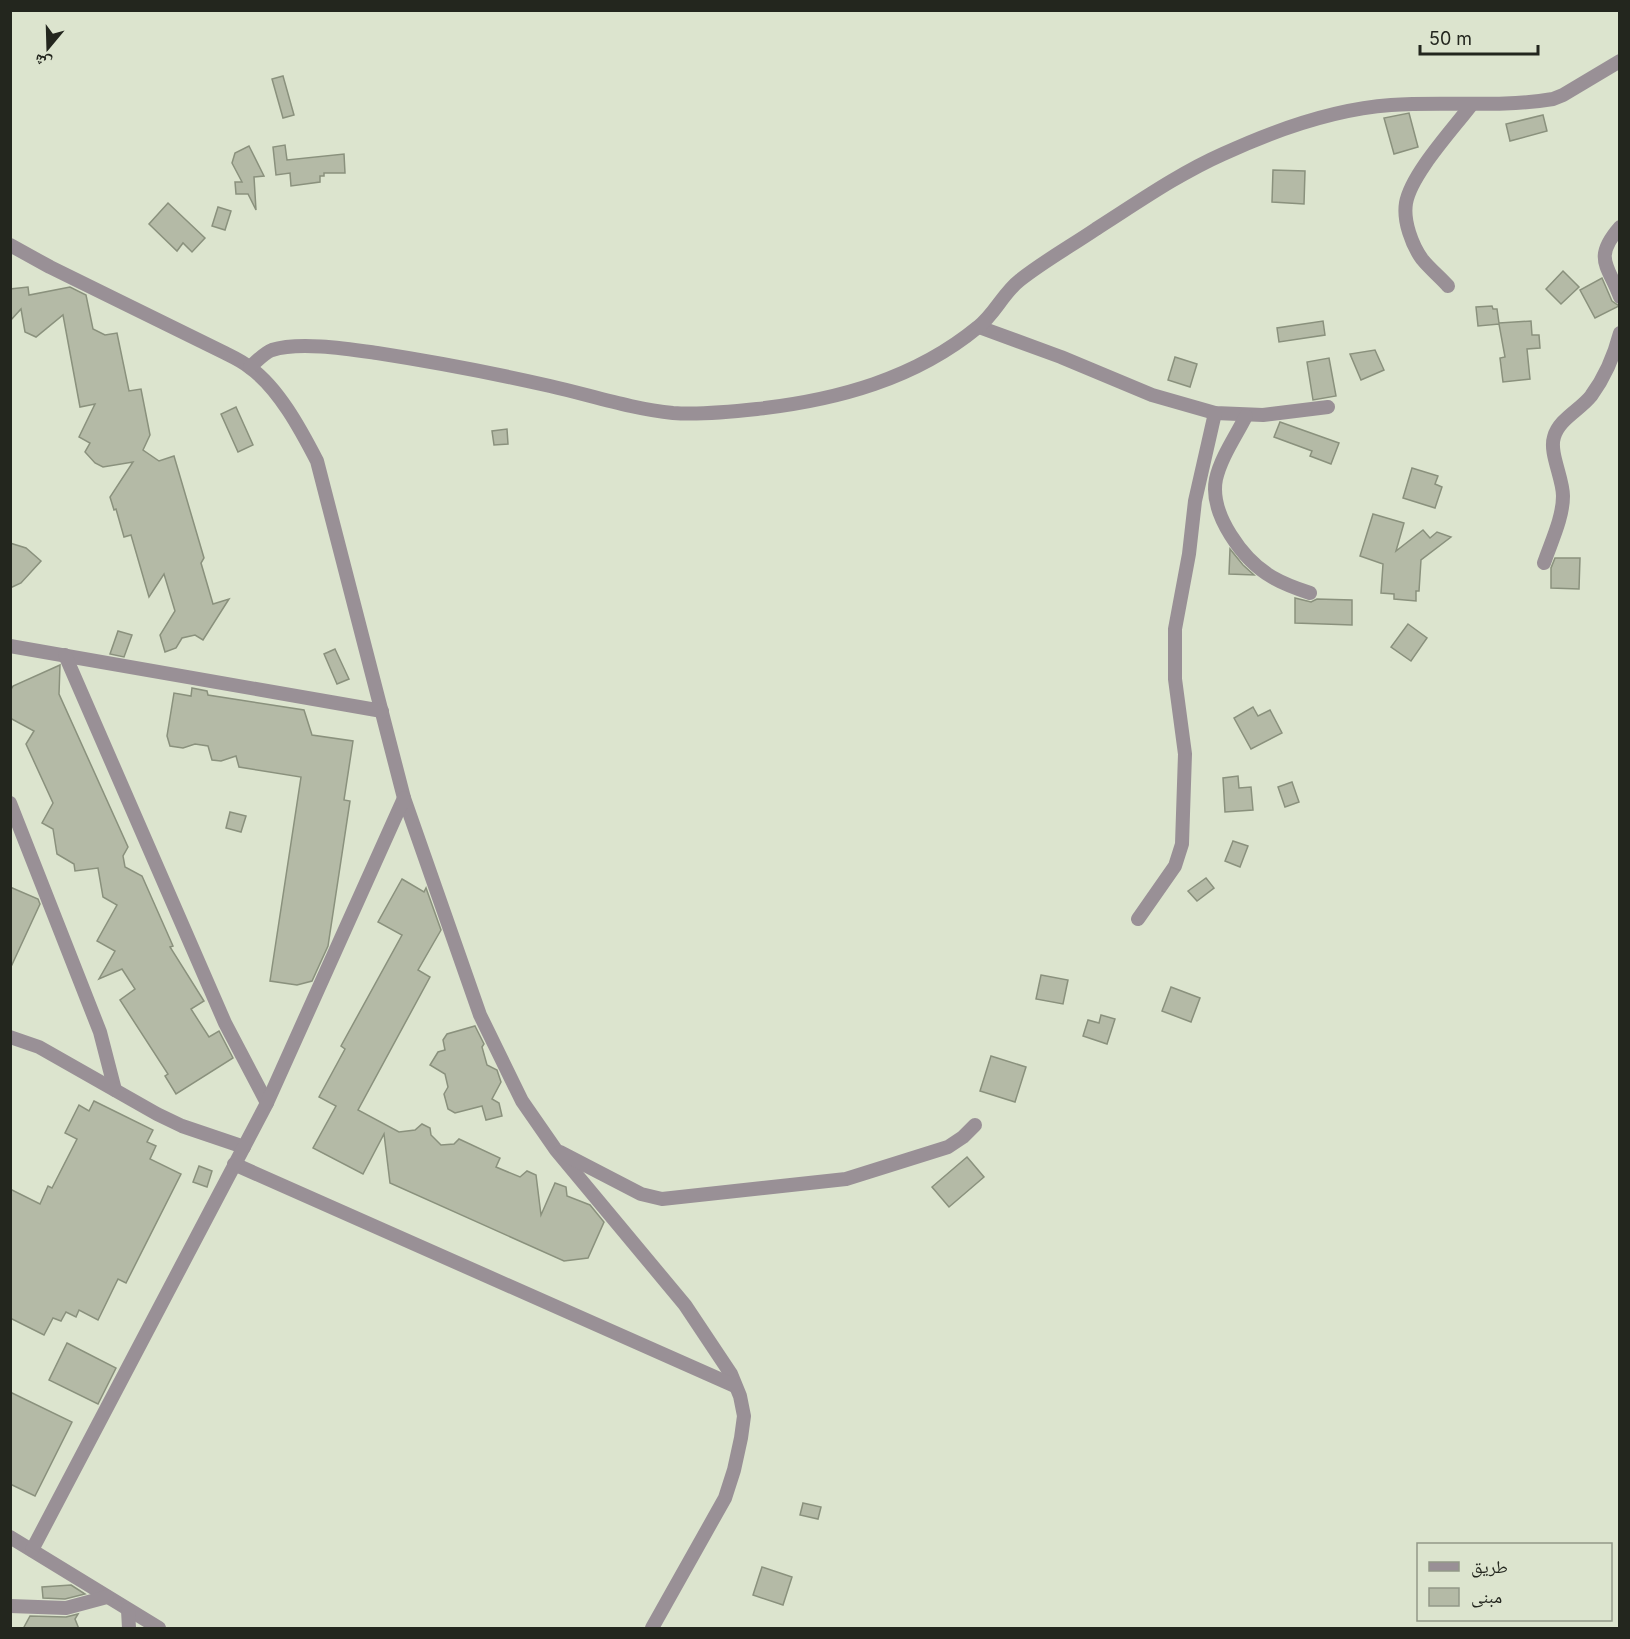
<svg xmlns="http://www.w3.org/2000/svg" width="1630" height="1639" viewBox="0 0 1630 1639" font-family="Inter,'Noto Naskh Arabic',sans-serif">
<rect width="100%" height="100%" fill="#dce4ce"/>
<!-- building -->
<g fill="#b4baa6" stroke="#8a917d" stroke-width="1.5">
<path d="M283,76L294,115L283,118L272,79Z"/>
<path d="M1409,113L1418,147L1394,154L1384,118Z"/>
<path d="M1543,115L1547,131L1510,141L1506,124Z"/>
<path d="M285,145L287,160L344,154L345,173H324V176H320V182L291,186L290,173L276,175L273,147Z"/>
<path d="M249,146L264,176L254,177L256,210L248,194H236L235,182H242L232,163L235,153Z"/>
<path d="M1273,170L1305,171L1304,204L1272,202Z"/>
<path d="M168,203L205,238L192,252L183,243L177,251L149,224Z"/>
<path d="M218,207L231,211L225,230L212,226Z"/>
<path d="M1563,271L1579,287L1561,304L1546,289Z"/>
<path d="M1602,278L1612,301L1619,306L1595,318L1580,290Z"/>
<path d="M28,287L29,295L70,287L86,295L93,329L105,335L117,333L129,391L141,389L150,435L143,450L159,461L174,456L204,558L201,563L213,604L229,599L203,640L195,635L182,638L176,648L165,652L160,635L175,611L164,574L149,597L131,535L124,537L116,509L114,510L110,497L133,462L103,467L95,463L85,452L90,443L79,437L95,404L80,407L63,315L36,337L25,332L21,309L10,321V289Z"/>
<path d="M1492,306L1493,309H1497L1499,323L1531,321L1532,335H1539L1540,348L1527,349L1530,379L1503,382L1500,358L1505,357L1499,324L1478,326L1476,307Z"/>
<path d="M1323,321L1325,335L1279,342L1277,328Z"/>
<path d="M1375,350L1384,370L1361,380L1350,354Z"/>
<path d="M1175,357L1197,364L1190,387L1168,380Z"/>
<path d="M1329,358L1336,396L1313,400L1307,362Z"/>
<path d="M236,407L253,445L238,452L221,414Z"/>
<path d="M1280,422L1339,443L1331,464L1310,456L1312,451L1274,437Z"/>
<path d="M507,429L508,444L494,445L492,431Z"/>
<path d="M1412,468L1438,476L1435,484L1442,487L1435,508L1403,498Z"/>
<path d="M1373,514L1404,523L1396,551L1423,530L1430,538L1437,532L1451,537L1421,560L1419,591H1416V601L1394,599V594L1381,593L1383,564L1360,556Z"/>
<path d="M10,543L26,548L41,561L21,583L10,588Z"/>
<path d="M1230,549L1243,565L1254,575L1229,574Z"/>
<path d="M1555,558H1580L1579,589L1551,588V568Z"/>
<path d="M1295,598L1311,602L1317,599L1352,600V625L1295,623Z"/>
<path d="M1408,624L1427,638L1411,661L1391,647Z"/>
<path d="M118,631L132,635L124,657L110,654Z"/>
<path d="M335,649L349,679L337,684L324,654Z"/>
<path d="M60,665L59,694L128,847L123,856L125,867L142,876L173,946L170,947L204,1001L191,1009L209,1037L219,1031L233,1058L176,1094L165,1076L168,1074L120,1000L135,989L122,969L99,979L115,951L97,941L117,905L103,897L98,868L75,871L74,864L57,854L53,829L42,823L53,803L26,744L34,731L10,718V691L13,686Z"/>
<path d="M192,688L207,691L208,695L304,710L312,735L353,741L344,800L350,801L328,946L312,981L297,985L270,981L301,777L239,767L236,756L221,761L212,760L208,746L195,744L183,748L170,746L167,736L174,693L191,696Z"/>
<path d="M1253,707L1258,716L1270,710L1282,733L1251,749L1234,718Z"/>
<path d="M1238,776L1239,788L1251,787L1253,810L1225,812L1223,778Z"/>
<path d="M1292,782L1299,802L1285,807L1278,787Z"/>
<path d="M230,812L246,816L241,832L226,828Z"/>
<path d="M1233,841L1248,846L1240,867L1225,861Z"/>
<path d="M1206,878L1214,888L1197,901L1188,891Z"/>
<path d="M402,879L424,892L426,888L441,930L418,970L430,977L358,1110L399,1132L415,1130L422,1124L430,1128L431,1135L441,1145L454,1144L459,1139L500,1158L496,1167L520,1177L527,1171L536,1175L541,1215L555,1183L566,1187L567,1196L590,1205L604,1222L588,1258L564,1261L390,1183L384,1134L363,1174L313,1148L336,1106L319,1097L345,1049L341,1046L402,935L378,922Z"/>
<path d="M10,887L38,899L40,904L10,969Z"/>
<path d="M1041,975L1068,980L1063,1004L1036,999Z"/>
<path d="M1171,987L1200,998L1191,1022L1162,1011Z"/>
<path d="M1101,1015L1115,1019L1107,1044L1083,1036L1088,1020L1099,1023Z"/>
<path d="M475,1026L484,1044L482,1047L487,1065L497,1070L501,1082L492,1099L499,1103L502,1116L486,1120L482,1106L455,1113L448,1109L444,1094L448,1087L445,1074L430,1065L438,1052L445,1050L443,1040L447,1034Z"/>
<path d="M991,1056L1026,1067L1015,1102L980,1091Z"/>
<path d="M94,1101L153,1130L147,1142L156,1146L150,1159L181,1174L126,1283L118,1279L98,1320L79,1310L76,1317L66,1312L61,1321L53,1318L44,1335L10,1318V1189L40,1204L48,1186L52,1188L77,1139L65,1133L79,1105L89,1111Z"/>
<path d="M967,1157L984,1177L949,1207L932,1187Z"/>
<path d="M199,1166L212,1171L207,1187L193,1182Z"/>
<path d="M67,1343L116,1368L98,1404L49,1380Z"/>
<path d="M10,1392L72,1422L35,1496L10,1484Z"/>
<path d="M803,1503L821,1507L818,1519L800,1515Z"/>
<path d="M762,1567L792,1577L783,1605L753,1595Z"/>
<path d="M71,1585L85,1594L65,1599L43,1598L42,1587Z"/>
<path d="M78,1614L75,1619L79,1629H23L30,1616L66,1617Z"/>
</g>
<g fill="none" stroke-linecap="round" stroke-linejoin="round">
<!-- street -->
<g stroke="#999096" stroke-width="14">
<path d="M1620,227C1592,259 1609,266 1620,297"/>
<path d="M10,245L50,267L225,353C233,357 242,361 249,367C278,387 301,430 317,461L404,798L480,1015L522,1101L556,1150L685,1305L731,1374L740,1396L744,1416L741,1438L734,1470L725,1498L652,1628"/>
<path d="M1448,286C1440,277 1430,269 1422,259C1412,245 1403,221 1406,203C1411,174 1454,128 1472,104"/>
<path d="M979,327L1061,357L1152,395L1215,413L1263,415L1328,407"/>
<path d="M250,367C256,362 264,353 272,350C299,341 349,349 377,353C435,362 493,373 550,386C590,395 632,409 673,413C701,415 730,412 757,409C837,400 915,379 978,327C995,314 1003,293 1020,280C1044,261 1071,246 1096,229C1137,203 1178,174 1223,154C1275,130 1334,109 1391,105C1445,101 1499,108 1553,99L1563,95L1620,61"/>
<path d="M1246,416C1236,436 1221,457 1216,479C1209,514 1243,560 1272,577C1284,584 1298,589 1310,593"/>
<path d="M1544,563C1551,542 1563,518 1563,496C1563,478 1549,453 1554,437C1559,419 1580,410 1591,396C1605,377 1614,356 1620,333"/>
<path d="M10,646L382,711"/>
<path d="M65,655L225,1023L267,1103"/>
<path d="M10,803L100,1032L115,1090"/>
<path d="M1138,919L1175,866L1182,844L1185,754L1175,679V629L1189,554L1195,501L1215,413"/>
<path d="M10,1037L39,1047L157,1114L182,1126L244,1147"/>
<path d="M560,1152L641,1194L662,1199L846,1179L948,1147L963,1137L975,1125"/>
<path d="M234,1164L735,1386"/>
<path d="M10,1537L159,1628"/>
<path d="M32,1550L267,1103L404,798"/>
<path d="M10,1606L66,1608L107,1597"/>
<path d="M128,1610L129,1628"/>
</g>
</g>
<!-- border -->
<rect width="1630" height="1639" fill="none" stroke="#23261e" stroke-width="24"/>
<!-- legend -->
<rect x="1417" y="1543" width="195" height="78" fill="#dce4ce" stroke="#929888" stroke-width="1.5"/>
<rect x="1429" y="1562" width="30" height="9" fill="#999096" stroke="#929888" stroke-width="1.5"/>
<text x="1471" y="1573" font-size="18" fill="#23261e">طريق</text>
<rect x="1429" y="1588" width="30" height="18" fill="#b4baa6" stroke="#929888" stroke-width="1.5"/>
<text x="1471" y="1603" font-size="18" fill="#23261e">مبنى</text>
<!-- north arrow -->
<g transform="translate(48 48) rotate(199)" stroke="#dce4ce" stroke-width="4.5" paint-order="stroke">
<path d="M0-4.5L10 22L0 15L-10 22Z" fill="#23261e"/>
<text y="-9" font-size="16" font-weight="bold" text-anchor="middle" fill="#23261e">ش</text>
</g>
<!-- scale -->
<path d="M1420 45v9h118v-9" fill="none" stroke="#23261e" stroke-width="3"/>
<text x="1429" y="45" font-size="18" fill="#23261e" stroke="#dce4ce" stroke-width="4.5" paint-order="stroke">50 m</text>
</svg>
